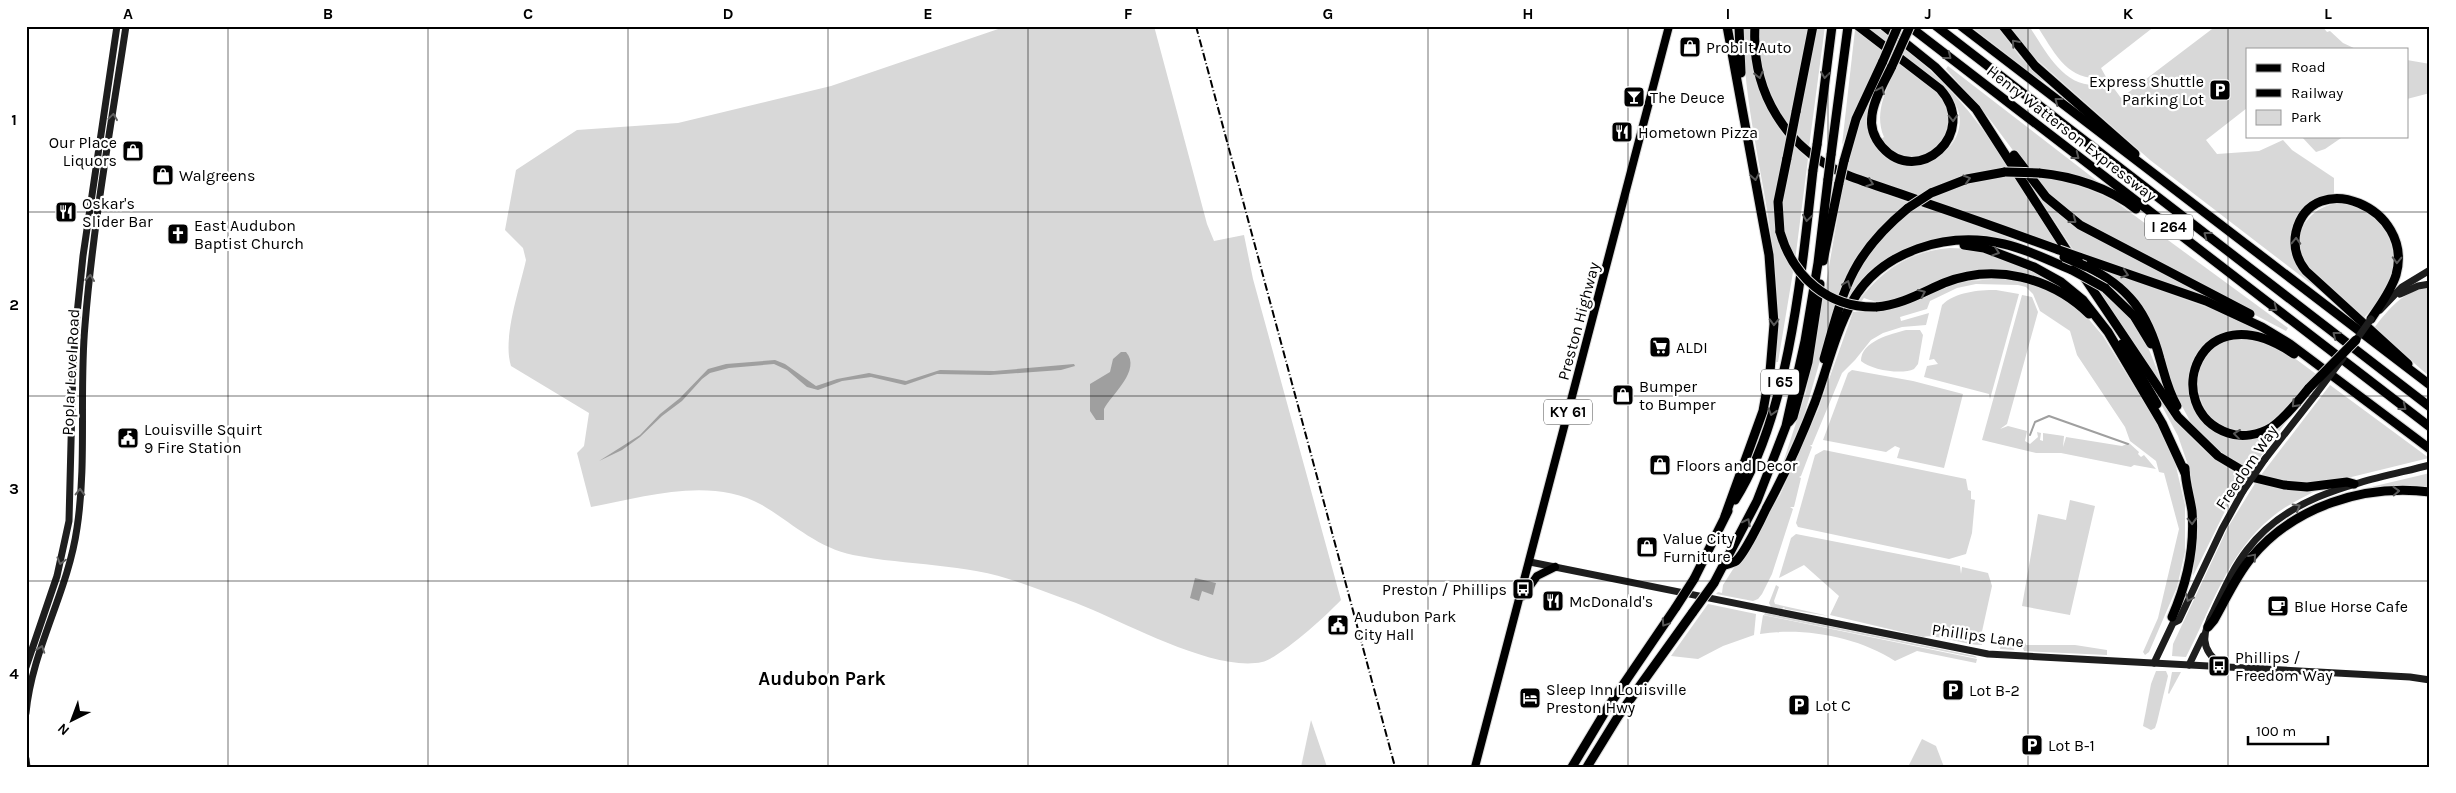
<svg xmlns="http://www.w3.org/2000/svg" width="2456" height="793" viewBox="0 0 2456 793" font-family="Karla,sans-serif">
<rect width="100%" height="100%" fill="#fff"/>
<!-- green -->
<g fill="#d8d8d8">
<path d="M1007,26H1154L1207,224L1214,241L1244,235L1253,279L1341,600C1327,615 1280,658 1262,662C1218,672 1135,628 1093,610C1070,600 1045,592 1021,583C967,563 909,566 853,555C818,548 792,523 762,505C710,476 645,497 591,507L577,453L584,446L589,413L511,366C502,338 520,288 526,260L523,248L505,230L516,170L577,130L678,123L831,86Z"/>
<path d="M1743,26H1751C1747,69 1761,104 1786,138L1774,214L1779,245L1793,272L1778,362H1775C1789,248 1743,139 1743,26Z"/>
<path d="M1759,26H1808L1789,126C1769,96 1756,63 1759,26Z"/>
<path d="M1816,26H1825L1809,147L1795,133Z"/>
<path d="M1862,26H1876L1889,36L1886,44Z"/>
<path d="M1970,26H1997L2021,58L2050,85L2036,77Z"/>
<path d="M2008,26H2029C2049,56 2067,95 2110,83L2121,98L2216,26H2322L2327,32L2330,31L2343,43L2356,49H2247V108L2206,140L2217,154L2259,151L2283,140L2292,150L2334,178V197L2303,213L2293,251L2336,303L2150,160L2027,51Z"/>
<path d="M2037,26H2155L2101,68L2106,77C2068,84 2055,53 2037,26Z"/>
<path d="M1855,30L1883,51L1842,145Z"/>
<path d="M1905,48C1951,87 1977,117 2009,169L1921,196L1846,170L1857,130L1889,56L1892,58L1871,109L1877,147C1916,188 1979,144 1954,101C1943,81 1918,68 1901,55Z"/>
<path d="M2407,60L2430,64V93L2407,99Z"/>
<path d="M1898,63L1940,95C1973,135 1911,184 1881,139L1884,137C1873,111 1888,87 1898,63Z"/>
<path d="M1948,66L2101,184L2107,188L2027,169L1988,117L1946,69Z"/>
<path d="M2301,136H2344L2325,149L2316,152Z"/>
<path d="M1792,144L1808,159L1795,261C1774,217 1784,190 1792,144Z"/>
<path d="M2004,176H2015L2059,245L1930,199L1971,182Z"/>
<path d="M2033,176C2063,180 2089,187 2116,202L2288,328L2286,331L2105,237L2058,205Z"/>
<path d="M1844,179L1910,203C1877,227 1852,258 1838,297L1825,290Z"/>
<path d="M2032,187L2059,214L2085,233L2217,301L2074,251Z"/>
<path d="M2333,204C2374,201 2402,240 2392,278C2388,293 2373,307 2364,318C2340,298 2280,259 2305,223C2313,212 2321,207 2333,204Z"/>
<path d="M1919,205L2004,236L2067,263L2068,266L1997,240L1913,248L1849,301L1844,299C1859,261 1885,229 1919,205Z"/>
<path d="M1950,248C1996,248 2040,272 2076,298C2062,293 2002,271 1992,272C1954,276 1901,314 1864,298L1860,303H1857C1880,271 1910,251 1950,248Z"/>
<path d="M2100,269L2223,313L2268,336L2249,331L2223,335L2191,378C2195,392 2198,411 2205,423C2216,440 2247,443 2263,437C2272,433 2279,426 2286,422L2250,471L2221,453L2191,423L2173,389L2155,333Z"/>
<path d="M2004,278L2035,284L2063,297L2087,317L2103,336L2155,420L2175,462L2185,505V552L2177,587L2149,652L2145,655L2143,652L2158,618L2179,529L2164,473L2159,472L2156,461L2130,441L2125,427L2077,355L2070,331L2040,311L2033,294L2026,287L2018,285L1976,284L1957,288L1930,301L1927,309L1900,317L1901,321L1929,313L1926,325L1902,327L1883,333L1871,340L1855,360L1842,373L1812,445H1810L1812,447L1801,476L1799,477L1801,478L1794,507H1790L1793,509L1772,574L1762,594L1758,599L1753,601L1716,594L1718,592L1722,593L1723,585L1780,495L1818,410L1853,312L1888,310L1961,282Z"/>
<path d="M2097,287C2136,314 2149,344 2163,388Z"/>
<path d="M2430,288V377L2374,328C2389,309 2404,289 2430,288Z"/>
<path d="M1996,290L2019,294L1990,399L1989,394L1924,377L1927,366L1938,364L1934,359L1929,360L1942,305C1955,292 1978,290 1996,290Z"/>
<path d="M2022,295L2032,297L2038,312L2007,424L2000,429L2008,426L2027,431L2025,441L2030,444L2038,437L2037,432L2041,433L2040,440L2043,441V433L2064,436L2063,447L2066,437L2122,446L2129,443L2139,452L2138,454L2141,457L2144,455L2156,469L2134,465L2131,467L2061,453H2036L1982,440Z"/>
<path d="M1823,299L1836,305L1804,416L1782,466L1806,392Z"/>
<path d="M1906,330H1920L1923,335L1918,364L1914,369C1902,375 1871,370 1861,361C1861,341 1891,334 1906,330Z"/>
<path d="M2250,338L2289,354L2316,374C2304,388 2287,414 2272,423C2206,465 2165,355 2231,340C2237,338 2244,339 2250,338Z"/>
<path d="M1852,370L1913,381L1963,394L1944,468L1897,458L1900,448L1895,446L1886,452L1823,440L1848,373Z"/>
<path d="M2147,378C2177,420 2197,454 2245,478L2230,501L2193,576L2198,522L2190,471L2178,436Z"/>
<path d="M2330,385L2429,458L2327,483H2294L2261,475Z"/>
<path d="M1824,450L1966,479L1968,490L1971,491V499L1975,500L1972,533L1966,554L1949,559L1798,527L1796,523L1815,455Z"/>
<path d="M2430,473V490L2416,489L2310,507L2337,495Z"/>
<path d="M2256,482L2315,491C2300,499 2285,506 2272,517C2227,554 2212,607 2186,657L2172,656L2173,644L2228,527Z"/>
<path d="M2070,500L2095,506L2070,615L2022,606L2038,514L2066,520Z"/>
<path d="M1796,534L1960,566L1961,574L1962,567L1988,573L1992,586L1981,636L1982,645C1963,645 1936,633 1923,637L1830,615L1839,596L1804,565L1779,578L1791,538Z"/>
<path d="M1776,585L1779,587L1774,601L1775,604L1829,616L1785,609L1784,607L1782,609L1771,607L1769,603Z"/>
<path d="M1708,604L1756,614L1754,635L1723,646L1698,659L1671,656Z"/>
<path d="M1765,613L1975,656L1977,658L1764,615Z"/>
<path d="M1763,615L1977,659L1976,663L1917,651L1895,661C1858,637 1804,627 1760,634Z"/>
<path d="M2024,640L2026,645H2075L2107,650V655L2024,651L2022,645Z"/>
<path d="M2001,643H2015L2014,650L2000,649Z"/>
<path d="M2156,671H2166L2168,676L2157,722L2155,728L2151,730L2143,726L2151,684Z"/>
<path d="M2172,672H2181L2169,694L2168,693Z"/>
<path d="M1311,720L1327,767H1301Z"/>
<path d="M1922,739L1936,746L1944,767H1908Z"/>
</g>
<!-- water -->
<g fill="#9f9f9f">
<path d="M1121,352H1126C1142,370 1111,395 1104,409V420H1096L1090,411V384L1110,372L1113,359Z"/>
<path d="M775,360L785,364L816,386L837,379L869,373L906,381L940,370L994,371L1074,364L1075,366L1061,370L990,375L937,374L905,385L871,377L842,381L818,390L807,387L787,370L774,364L729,368L710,373L702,379L682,401L662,416L640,437L622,450L599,461L640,435L660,414L680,398L708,369L726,364Z"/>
<path d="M1195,578L1216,583L1213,595L1202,591L1199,601L1190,598Z"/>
</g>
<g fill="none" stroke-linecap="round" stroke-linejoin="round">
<!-- stream -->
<path stroke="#9f9f9f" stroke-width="2" d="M2030,435L2035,422L2049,416L2128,444"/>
<!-- primary casing -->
<g stroke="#dbdbdb" stroke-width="10">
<g id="primary">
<path d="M1523,596L1537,576L1555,567"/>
<path d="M1475,767L1669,26"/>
</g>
</g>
<!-- highway casing -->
<g stroke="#dbdbdb" stroke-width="11">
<g id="highway">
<path d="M1739,26L1741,73"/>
<path d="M1755,26C1751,92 1786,149 1847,175C1872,185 1900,193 1926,203C1970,218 2015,234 2059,250"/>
<path d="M1858,26L1940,89C1980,133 1918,188 1882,147C1874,138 1870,127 1872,115C1874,98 1885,81 1892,66"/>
<path d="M1884,26L1935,67L1976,109L2071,257"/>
<path d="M1909,26L2430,427"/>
<path d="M1936,26L2430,407"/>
<path d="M1961,26L2430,385"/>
<path d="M2003,26L2035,66L2135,154"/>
<path d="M1796,112L1813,26"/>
<path d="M1817,145L1832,26"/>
<path d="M1831,155L1848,26"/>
<path d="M2014,155L2046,197L2080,225L2250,314"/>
<path d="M1844,161L1856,119L1883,61"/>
<path d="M2039,173C2072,176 2110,188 2136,209"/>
<path d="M1931,193L1967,179L2005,172"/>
<path d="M1780,232L1778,202L1787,158"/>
<path d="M1964,245L1984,248L2034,267L2061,282L2083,300L2108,332L2162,423L2185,473"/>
<path d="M2079,257L2206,301L2262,327L2290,344L2430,449"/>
<path d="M1823,261L1839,183"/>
<path d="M2085,266C2129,286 2148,314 2160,359C2165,376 2168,391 2177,406"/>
<path d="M2082,274L2178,417L2218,456L2255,478L2284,485L2307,487L2347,482L2354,484"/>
<path d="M2105,288L2134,316L2151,344"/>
<path d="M1876,307C1901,305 1921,293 1944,283C1994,263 2051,277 2089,314"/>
<path d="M2371,319C2380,305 2391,291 2396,275C2415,207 2312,166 2296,232C2293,246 2297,260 2306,271L2408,364"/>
<path d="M2122,344L2157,404"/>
<path d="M2294,354C2197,288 2159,409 2228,433C2242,438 2259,435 2272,427C2286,417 2298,401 2309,388"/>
<path d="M1824,359C1844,289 1850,256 1908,208"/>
<path d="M1789,422L1793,417L1808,362L1820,284"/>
<path d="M1735,500C1789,415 1802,270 1813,170"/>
<path d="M1725,516L1763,411L1770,372L1774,324L1769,255L1727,26"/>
<path d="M1725,565C1728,564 1733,563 1736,561C1744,554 1761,520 1766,509C1785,474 1801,438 1815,402C1827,369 1835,333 1852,302C1881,250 1948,231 2004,244C2027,249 2050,261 2072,270"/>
<path d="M1694,579L1728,511"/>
<path d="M1714,583L1757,501L1786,426L1805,341L1818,263L1828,179"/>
<path d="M2172,617C2187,583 2195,548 2192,511C2190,497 2185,482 2185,468"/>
<path d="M2208,627L2214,620C2226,599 2236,576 2251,558C2294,506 2364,484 2430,492"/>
<path d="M1572,767L1608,707L1676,607"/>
<path d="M1587,767L1619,715L1693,612"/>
</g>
</g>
<!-- secondary -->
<g stroke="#1e1e1e" stroke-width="7">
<path d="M2400,294L2418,286L2430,284"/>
<path d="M2380,310L2402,287L2430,270"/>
<path d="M2265,459L2316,394"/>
<path d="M1530,562L1988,654L2410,677L2430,680"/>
<path d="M2154,663L2173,623L2179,620L2222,529L2243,491"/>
<path d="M2189,665L2203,636"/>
<path d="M2222,665C2199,650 2202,633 2214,610C2224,589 2233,568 2247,550C2291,492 2364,482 2430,465"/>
<path d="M26,667L57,576L69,521L73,365L77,314L83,256L117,26"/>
<path d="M26,713C32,649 68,592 77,528C87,462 79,392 85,325C93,225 111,126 126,26"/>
<path d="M26,759L27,767"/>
</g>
<!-- primary -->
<use href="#primary" stroke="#000" stroke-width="8"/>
<!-- highway -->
<use href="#highway" stroke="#000" stroke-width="9"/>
<!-- rail -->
<path stroke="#000" stroke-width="2" stroke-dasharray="8 2.5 1 2.5" stroke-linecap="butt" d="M1196,26L1395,767"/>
<!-- highway-bridge casing -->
<g stroke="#dbdbdb" stroke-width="11" stroke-linecap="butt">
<g id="highway-bridge">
<path d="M1883,61L1898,26"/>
<path d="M1892,66L1910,26"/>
<path d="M1787,158L1796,112"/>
<path d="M1813,170L1817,145"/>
<path d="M2005,172L2039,173"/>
<path d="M1828,179L1831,155"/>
<path d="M1839,183L1844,161"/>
<path d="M1908,208L1931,193"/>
<path d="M1780,232C1793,277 1828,308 1876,307"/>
<path d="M2059,250L2079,257"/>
<path d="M2064,257L2085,266"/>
<path d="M2072,270L2105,288"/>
<path d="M2309,388L2356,340"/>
<path d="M1676,607L1694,579"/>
<path d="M1693,612L1714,583"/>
</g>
</g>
<!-- secondary-bridge -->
<g stroke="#1e1e1e" stroke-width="7">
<path d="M2354,343L2371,319"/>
<path d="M2316,394L2343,358"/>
<path d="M2243,491L2265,459"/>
</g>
<!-- highway-bridge -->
<use href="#highway-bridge" stroke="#000" stroke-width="9"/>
</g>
<!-- one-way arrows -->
<defs><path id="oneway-chevron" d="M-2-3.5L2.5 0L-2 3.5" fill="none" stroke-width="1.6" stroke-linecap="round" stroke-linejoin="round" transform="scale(1.25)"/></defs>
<g stroke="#595959">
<use href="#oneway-chevron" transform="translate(2015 43) rotate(-131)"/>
<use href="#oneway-chevron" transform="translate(1948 56) rotate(38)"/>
<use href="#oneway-chevron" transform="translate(1759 75) rotate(76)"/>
<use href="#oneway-chevron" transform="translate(1825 75) rotate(97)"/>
<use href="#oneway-chevron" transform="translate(1881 90) rotate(-65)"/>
<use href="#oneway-chevron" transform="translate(2058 101) rotate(-142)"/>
<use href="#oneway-chevron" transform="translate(1953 118) rotate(88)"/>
<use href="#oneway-chevron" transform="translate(2076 156) rotate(38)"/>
<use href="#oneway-chevron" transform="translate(1755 177) rotate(80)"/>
<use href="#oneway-chevron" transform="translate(1967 179) rotate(-16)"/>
<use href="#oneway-chevron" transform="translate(1870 183) rotate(20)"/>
<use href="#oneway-chevron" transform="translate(1807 218) rotate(98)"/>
<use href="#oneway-chevron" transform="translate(2073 220) rotate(37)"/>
<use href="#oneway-chevron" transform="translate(2207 235) rotate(-143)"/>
<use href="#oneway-chevron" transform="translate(2296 241) rotate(-88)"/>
<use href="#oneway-chevron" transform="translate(1996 252) rotate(19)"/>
<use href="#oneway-chevron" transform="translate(2397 260) rotate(92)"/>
<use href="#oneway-chevron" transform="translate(2125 274) rotate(18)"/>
<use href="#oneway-chevron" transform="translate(1847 284) rotate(-68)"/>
<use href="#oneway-chevron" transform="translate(1922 293) rotate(-25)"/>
<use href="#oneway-chevron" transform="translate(2274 308) rotate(37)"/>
<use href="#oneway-chevron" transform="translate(1774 322) rotate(91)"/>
<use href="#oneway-chevron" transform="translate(2336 335) rotate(-142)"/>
<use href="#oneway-chevron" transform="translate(2295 404) rotate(133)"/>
<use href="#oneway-chevron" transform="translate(2403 407) rotate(38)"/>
<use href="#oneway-chevron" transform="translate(1772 412) rotate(107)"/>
<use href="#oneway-chevron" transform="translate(2237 434) rotate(-173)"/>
<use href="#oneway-chevron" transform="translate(2396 491) rotate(-2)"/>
<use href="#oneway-chevron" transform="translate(2192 521) rotate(88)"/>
<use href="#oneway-chevron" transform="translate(1747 522) rotate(-63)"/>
<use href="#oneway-chevron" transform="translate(2253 557) rotate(-50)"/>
<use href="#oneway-chevron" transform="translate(1665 623) rotate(124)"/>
</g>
<g stroke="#626262">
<use href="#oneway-chevron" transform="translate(113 117) rotate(-82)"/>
<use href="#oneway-chevron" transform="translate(90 278) rotate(-84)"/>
<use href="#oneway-chevron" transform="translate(80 492) rotate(-89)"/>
<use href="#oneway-chevron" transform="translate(2297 507) rotate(-30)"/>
<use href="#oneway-chevron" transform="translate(61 561) rotate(105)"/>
<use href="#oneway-chevron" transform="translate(2189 598) rotate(115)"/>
<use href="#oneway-chevron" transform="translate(41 649) rotate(-71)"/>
</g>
<!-- grid -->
<path fill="none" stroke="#000" stroke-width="1" stroke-opacity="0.55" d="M228,26V767M428,26V767M628,26V767M828,26V767M1028,26V767M1228,26V767M1428,26V767M1628,26V767M1828,26V767M2028,26V767M2228,26V767M26,212H2430M26,396H2430M26,581H2430"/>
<!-- icons -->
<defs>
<g id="shop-square" transform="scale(1.125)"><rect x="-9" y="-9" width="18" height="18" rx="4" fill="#000" stroke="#fff"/><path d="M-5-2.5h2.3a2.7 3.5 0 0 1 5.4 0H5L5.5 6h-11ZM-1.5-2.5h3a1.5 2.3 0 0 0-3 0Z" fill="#fff"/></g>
<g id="parking-square" transform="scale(1.125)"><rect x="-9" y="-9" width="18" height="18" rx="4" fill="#000" stroke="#fff"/><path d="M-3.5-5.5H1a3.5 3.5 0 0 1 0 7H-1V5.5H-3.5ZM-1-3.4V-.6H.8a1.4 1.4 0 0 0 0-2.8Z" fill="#fff"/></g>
<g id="bar-square" transform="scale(1.125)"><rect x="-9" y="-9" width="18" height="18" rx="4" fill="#000" stroke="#fff"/><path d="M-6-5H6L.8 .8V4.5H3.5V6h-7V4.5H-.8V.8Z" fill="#fff"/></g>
<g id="restaurant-square" transform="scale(1.125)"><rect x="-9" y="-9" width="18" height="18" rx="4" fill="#000" stroke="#fff"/><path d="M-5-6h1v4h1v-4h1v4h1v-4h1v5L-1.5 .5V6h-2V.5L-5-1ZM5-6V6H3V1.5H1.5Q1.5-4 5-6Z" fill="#fff"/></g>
<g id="church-square" transform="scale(1.125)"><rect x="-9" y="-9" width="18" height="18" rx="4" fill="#000" stroke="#fff"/><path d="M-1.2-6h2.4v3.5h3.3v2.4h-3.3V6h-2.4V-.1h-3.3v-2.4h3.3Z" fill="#fff"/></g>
<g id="supermarket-square" transform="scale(1.125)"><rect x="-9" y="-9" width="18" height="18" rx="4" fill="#000" stroke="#fff"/><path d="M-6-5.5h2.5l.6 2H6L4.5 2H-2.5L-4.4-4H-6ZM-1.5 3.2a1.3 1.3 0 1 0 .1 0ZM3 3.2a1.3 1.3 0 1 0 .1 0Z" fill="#fff"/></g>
<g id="civic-square" transform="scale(1.125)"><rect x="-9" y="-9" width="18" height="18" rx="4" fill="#000" stroke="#fff"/><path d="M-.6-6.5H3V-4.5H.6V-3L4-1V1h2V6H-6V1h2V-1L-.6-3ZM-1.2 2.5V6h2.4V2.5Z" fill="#fff"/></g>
<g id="bus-square" transform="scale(1.125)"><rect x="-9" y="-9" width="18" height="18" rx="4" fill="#000" stroke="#fff"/><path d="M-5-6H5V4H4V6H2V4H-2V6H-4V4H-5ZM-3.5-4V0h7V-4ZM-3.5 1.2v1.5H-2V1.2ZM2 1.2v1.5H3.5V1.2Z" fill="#fff"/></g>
<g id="cafe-square" transform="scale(1.125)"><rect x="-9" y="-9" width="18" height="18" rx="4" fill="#000" stroke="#fff"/><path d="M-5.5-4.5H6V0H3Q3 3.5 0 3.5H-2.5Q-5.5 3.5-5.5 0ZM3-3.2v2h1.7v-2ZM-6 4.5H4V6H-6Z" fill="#fff"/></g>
<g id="hotel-square" transform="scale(1.125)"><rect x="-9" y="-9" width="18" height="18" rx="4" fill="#000" stroke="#fff"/><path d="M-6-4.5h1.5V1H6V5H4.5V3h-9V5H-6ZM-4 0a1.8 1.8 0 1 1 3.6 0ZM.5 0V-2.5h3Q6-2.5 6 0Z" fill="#fff"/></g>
</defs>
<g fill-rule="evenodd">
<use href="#shop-square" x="1690" y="47"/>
<use href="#parking-square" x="2220" y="90"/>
<use href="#bar-square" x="1634" y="97"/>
<use href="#restaurant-square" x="1622" y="132"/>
<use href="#shop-square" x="133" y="151"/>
<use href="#shop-square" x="163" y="175"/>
<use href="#restaurant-square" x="66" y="212"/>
<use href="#church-square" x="178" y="234"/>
<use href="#supermarket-square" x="1660" y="347"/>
<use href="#shop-square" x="1623" y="395"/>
<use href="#civic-square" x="128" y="438"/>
<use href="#shop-square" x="1660" y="465"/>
<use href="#shop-square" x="1647" y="547"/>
<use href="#bus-square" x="1523" y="589"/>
<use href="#restaurant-square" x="1553" y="601"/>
<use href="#cafe-square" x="2278" y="606"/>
<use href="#civic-square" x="1338" y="625"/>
<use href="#bus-square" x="2219" y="666"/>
<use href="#parking-square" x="1953" y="690"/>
<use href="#hotel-square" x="1530" y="698"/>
<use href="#parking-square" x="1799" y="705"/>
<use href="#parking-square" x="2032" y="745"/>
</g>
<g text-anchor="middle" stroke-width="4.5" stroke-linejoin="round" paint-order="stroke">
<!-- shield labels -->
<g fill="#fff" stroke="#4c4c4c" stroke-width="1">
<rect x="2145" y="214.5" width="48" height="25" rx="4"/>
<rect x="1761" y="369.5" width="38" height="25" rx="4"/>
<rect x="1544" y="399.5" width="48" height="25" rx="4"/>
</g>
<g font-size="15" font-weight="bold" fill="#000">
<text x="2169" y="232">I 264</text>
<text x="1780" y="387">I 65</text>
<text x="1568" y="417">KY 61</text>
</g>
<!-- poi labels -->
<g font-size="16" fill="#000" stroke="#fff" text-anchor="start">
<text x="1706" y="53">Probilt Auto</text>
<text x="2204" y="87" text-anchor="end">Express Shuttle<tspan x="2204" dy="18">Parking Lot</tspan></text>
<text x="1650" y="103">The Deuce</text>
<text x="1638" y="138">Hometown Pizza</text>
<text x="117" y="148" text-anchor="end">Our Place<tspan x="117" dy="18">Liquors</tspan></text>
<text x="179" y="181">Walgreens</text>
<text x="82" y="209">Oskar's<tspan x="82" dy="18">Slider Bar</tspan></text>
<text x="194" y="231">East Audubon<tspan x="194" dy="18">Baptist Church</tspan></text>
<text x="1676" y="353">ALDI</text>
<text x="1639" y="392">Bumper<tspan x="1639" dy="18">to Bumper</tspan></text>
<text x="144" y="435">Louisville Squirt<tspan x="144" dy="18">9 Fire Station</tspan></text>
<text x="1676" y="471">Floors and Decor</text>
<text x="1663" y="544">Value City<tspan x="1663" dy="18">Furniture</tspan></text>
<text x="1507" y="595" text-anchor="end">Preston / Phillips</text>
<text x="1569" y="607">McDonald's</text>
<text x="2294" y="612">Blue Horse Cafe</text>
<text x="1354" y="622">Audubon Park<tspan x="1354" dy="18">City Hall</tspan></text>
<text x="2235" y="663">Phillips /<tspan x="2235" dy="18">Freedom Way</tspan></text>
<text x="1546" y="695">Sleep Inn Louisville<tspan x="1546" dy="18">Preston Hwy</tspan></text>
<text x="1969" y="696">Lot B-2</text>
<text x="1815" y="711">Lot C</text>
<text x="2048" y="751">Lot B-1</text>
</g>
<!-- street labels -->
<g font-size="16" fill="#000" stroke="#fff">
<text transform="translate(2072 133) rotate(38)" y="6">Henry Watterson Expressway</text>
<text transform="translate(1578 321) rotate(-75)" y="6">Preston Highway</text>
<text transform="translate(70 372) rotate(-87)" y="6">Poplar Level Road</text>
<text transform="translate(2246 467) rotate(-56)" y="6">Freedom Way</text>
<text transform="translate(1978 635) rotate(8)" y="6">Phillips Lane</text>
</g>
<!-- quarter labels -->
<g font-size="19" font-weight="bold" fill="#000" stroke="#fff">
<text x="822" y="685">Audubon Park</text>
</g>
</g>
<!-- border -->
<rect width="2456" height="793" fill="none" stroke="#ffffff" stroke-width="55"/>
<!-- legend -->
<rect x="2246" y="48" width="162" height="90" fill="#ffffff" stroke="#999999"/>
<rect x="2256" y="64" width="25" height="8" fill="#000000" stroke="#999999"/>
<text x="2291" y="72" font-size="15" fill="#000000">Road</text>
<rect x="2256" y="89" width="25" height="8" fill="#000000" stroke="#999999"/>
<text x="2291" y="98" font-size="15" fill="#000000">Railway</text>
<rect x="2256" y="110" width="25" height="15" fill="#d8d8d8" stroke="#999999"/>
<text x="2291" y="122" font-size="15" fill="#000000">Park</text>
<!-- north arrow -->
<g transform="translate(72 720) rotate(222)" stroke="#ffffff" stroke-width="4" paint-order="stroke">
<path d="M0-4L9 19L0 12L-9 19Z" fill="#000000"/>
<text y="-8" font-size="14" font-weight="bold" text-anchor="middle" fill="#000000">N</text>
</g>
<!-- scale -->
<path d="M2248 736v8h80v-8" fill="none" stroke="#000000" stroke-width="2.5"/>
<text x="2256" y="736" font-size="15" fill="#000000" stroke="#ffffff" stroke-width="4" paint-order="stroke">100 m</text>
<rect x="28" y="28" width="2400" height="738" fill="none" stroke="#000" stroke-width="2"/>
<g font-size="16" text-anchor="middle" font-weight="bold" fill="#000">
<text x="128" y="19">A</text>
<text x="328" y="19">B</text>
<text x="528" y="19">C</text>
<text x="728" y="19">D</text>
<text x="928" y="19">E</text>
<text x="1128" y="19">F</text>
<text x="1328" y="19">G</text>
<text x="1528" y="19">H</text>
<text x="1728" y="19">I</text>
<text x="1928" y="19">J</text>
<text x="2128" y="19">K</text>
<text x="2328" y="19">L</text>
<text x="14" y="125">1</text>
<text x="14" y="310">2</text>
<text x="14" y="494">3</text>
<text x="14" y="679">4</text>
</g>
</svg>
